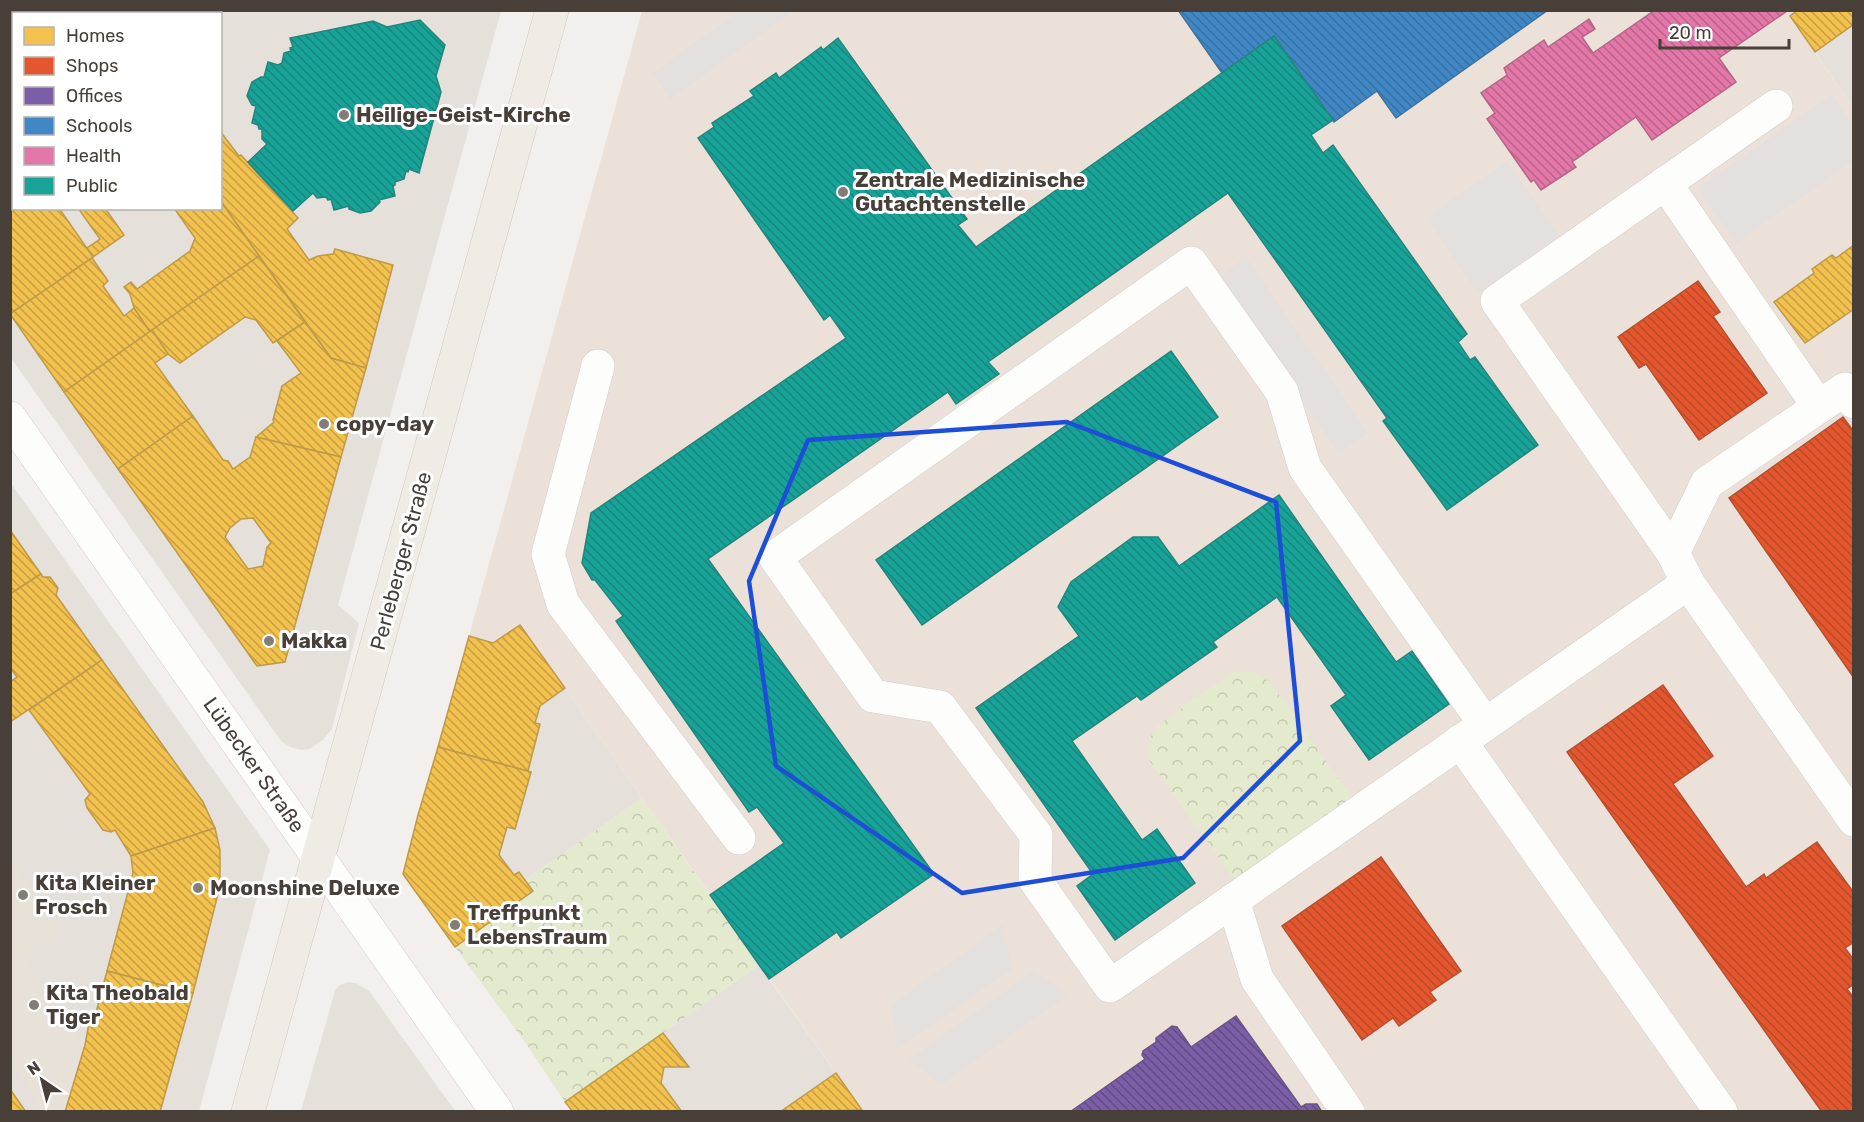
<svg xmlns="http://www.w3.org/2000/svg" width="1864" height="1122" viewBox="0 0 1864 1122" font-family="Rubik,sans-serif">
<defs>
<pattern id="forest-crowns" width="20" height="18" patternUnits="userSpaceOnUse" patternTransform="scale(1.5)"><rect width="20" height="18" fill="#e3eace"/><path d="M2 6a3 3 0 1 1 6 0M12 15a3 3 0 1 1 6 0" fill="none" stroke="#c4cab2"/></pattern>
<pattern id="homes-back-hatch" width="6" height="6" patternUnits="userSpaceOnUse" patternTransform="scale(1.5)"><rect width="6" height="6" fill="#f2c14e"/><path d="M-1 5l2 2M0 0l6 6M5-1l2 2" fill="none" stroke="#c69e42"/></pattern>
<pattern id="shops-back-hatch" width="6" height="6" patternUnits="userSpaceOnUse" patternTransform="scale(1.5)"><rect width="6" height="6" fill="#e4572e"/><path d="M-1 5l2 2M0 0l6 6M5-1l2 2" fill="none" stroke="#bb4928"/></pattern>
<pattern id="offices-back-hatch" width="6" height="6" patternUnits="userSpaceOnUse" patternTransform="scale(1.5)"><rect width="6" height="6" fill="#7b5ea7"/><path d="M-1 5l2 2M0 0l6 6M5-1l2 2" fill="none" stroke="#624b82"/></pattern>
<pattern id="schools-back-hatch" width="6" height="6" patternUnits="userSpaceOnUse" patternTransform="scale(1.5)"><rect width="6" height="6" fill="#3f88c5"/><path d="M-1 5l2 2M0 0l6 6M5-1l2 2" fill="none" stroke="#3771a1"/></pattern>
<pattern id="health-back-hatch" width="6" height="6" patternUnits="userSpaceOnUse" patternTransform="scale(1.5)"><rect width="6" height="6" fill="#e377a8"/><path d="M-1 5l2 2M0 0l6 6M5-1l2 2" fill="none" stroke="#ba638a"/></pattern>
<pattern id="public-back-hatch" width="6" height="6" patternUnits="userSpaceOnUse" patternTransform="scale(1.5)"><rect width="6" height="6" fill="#17a398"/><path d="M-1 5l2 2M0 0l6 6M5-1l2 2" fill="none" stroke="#17867d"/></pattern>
</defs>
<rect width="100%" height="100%" fill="#f2efec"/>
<!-- residential -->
<g fill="#e5e0da">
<path d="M176,10L501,11L338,605L359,623L332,729L323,740L309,749L301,750L290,747L281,741L11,358L10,45H13L14,208H220V14L161,13Z"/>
<path d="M1786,11H1853V107L1787,11Z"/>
<path d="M10,482L270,850L199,1111H11Z"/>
<path d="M520,625L642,798L525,880L455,947L438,747L469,636L493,643Z"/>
<path d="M759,965L863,1111L572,1112L565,1102Z"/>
<path d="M348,982L356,983L369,991L455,1111H301L335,991L340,985Z"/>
</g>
<!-- commercial -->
<path fill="#ece1d9" d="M642,11H1786L1853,107V1111H863L520,625L493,643L469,636Z"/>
<!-- education -->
<path fill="#e8e1d8" d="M10,860L61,930L23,957L85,1045L116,1111H45L11,1063Z"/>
<!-- forest -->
<g fill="url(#forest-crowns)">
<path d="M1242,671L1253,672L1270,682L1350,795L1349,802L1244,878L1234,879L1149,760C1147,745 1149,738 1157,726L1231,673Z"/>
<path d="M642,798L759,965L565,1102L527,1045L455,947L525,880Z"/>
</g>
<!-- parking -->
<g fill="#e3e0dd">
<path d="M741,10L794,11L670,99L652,73Z"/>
<path d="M1832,94L1853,125V161L1736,243L1698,188Z"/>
<path d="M1507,161L1560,236L1478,293L1426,218Z"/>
<path d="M1246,257L1368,433L1338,453L1216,278Z"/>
<path d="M1003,925L1012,969L897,1049L892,1004Z"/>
<path d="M1034,971L1068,995L941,1085L909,1059Z"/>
</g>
<!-- homes -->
<g fill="url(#homes-back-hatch)" stroke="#bf9a47" stroke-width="1.5" fill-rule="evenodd">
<path d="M1798,10H1854V24L1815,52L1790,16Z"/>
<path d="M10,96H14V208H59L93,257L10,314Z"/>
<path d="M220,131L239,156L241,155L298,218L287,229L309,260L318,256L333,254L335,249L393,265L366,368L331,358L220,200Z"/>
<path d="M220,200L259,256L150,332L134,308L130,294L124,287L131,282L137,289L190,251L195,238L174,208H220Z"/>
<path d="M84,208H105L124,235L93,257L87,248L100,239L80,211Z"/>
<path d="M1854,245V309L1805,343L1774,302L1814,273L1812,269L1832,255L1836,258Z"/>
<path d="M259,256L305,322L273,343L256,320L245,317L180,363L168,354L152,330Z"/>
<path d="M92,258L108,281L103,286L124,316L134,308L150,332L64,392L10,314Z"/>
<path d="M305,322L331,358L366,368L341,457L256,437L274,422L273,420L282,386L301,373L277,341Z"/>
<path d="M152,330L168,354L155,363L193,416L118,469L64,392Z"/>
<path d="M193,416L223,460L228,461L233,469L250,457L256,437L341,457L285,662L257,666L118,469ZM253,518L271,543L267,547L263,566L248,569L225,537L230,528L241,519Z"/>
<path d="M10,530L41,574L10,594Z"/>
<path d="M41,574L43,577H50L58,588L56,595L102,660L10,722V682L17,677L10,668V594Z"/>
<path d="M520,625L565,688L540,706L535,723L540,724L528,771L438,747L469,636L493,643Z"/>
<path d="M102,660L203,802L215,828L131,856L115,830L111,832L103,830L87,808L85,800L90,794L29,710Z"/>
<path d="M438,747L531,772L515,829L507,827L499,855L514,875L519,872L533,891L455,947L403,874L418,815Z"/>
<path d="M215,828L220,850V886L193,993L107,971L133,873L131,856Z"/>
<path d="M107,971L193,993L160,1112H65L85,1045L89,1023L93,1024Z"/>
<path d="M663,1033L689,1067H664L661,1083L682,1112H573L565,1102Z"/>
<path d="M836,1073L862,1110L780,1112Z"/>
<path d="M10,1089L12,1092L26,1112H10Z"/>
</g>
<!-- shops -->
<g fill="url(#shops-back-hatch)" stroke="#b55031" stroke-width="1.5">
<path d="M1698,281L1720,312L1713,316L1767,393L1699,440L1646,364L1639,368L1618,337Z"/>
<path d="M1843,417L1854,432V678L1729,498Z"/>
<path d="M1663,685L1713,756L1673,784L1746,887L1764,874L1766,878L1817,842L1854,893V942L1845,948L1854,960V984L1847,989L1854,998V1112H1822L1567,752Z"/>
<path d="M1381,857L1461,971L1430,992L1436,1000L1399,1026L1393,1018L1362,1040L1282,926Z"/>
</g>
<!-- offices -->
<path fill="url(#offices-back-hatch)" stroke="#6b5586" stroke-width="1.5" d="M1236,1016L1301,1107L1306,1104H1317L1322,1112H1070L1145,1059L1142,1055L1143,1051L1156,1042V1038L1172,1026L1177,1027L1191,1047Z"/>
<!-- schools -->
<path fill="url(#schools-back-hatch)" stroke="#41729b" stroke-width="1.5" d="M1178,10H1548L1396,118L1377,91L1334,122L1274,36L1222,73Z"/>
<!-- health -->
<path fill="url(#health-back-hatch)" stroke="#b46686" stroke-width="1.5" d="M1655,10L1787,11L1719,58L1736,82L1652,140L1636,117L1572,162L1576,167L1541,190L1534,180L1531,182L1487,119L1495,113L1481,93L1507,75L1504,68L1544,40L1548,47L1589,19L1595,29L1582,37L1593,53Z"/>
<!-- public -->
<g fill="url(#public-back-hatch)" stroke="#25857b" stroke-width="1.5">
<path d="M420,20L445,45L436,76L441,92L419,173L409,169L408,172L406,171L404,179L395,182V185L393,186L395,196L379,200L380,202L371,211L360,213L349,209V206L334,210L331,199L328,200L326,197L317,198L313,193L293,211L248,162L267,144L262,139V129H259L258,125L252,123L256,106L252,105L247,96L252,82L261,77H264L268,62L278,65L282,63L284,53L291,51L290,48L293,47L290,38L373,21L387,27Z"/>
<path d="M1274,36L1333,120L1311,135L1323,153L1333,145L1467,334L1458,342L1470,360L1475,357L1538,445L1447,510L1383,421L1387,418L1228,193L988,362L999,374L956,404L948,392L708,559L934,874L841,938L837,932L769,979L710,895L784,843L757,807L749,812L616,621L623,616L595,580H592L582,563L591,513L846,338L830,315L824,320L698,138L714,127L712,123L754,96L750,91L776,73L779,78L821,47L823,50L838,38L967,219L958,225L976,247Z"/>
<path d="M1171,351L1218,417L922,625L876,560Z"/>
<path d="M1279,495L1396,662L1412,651L1449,704L1369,760L1331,706L1346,695L1277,597L1213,642L1217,647L1141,700L1137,696L1072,741L1142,840L1157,829L1195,883L1115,940L1077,886L1093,874L976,708L1079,636L1058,607L1071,582L1133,537H1158L1179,566Z"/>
</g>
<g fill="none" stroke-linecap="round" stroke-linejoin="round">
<!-- minor casing -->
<g stroke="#d0cdca" stroke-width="34">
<g id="minor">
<path d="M1776,106L1497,301L1673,553L1688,583L1854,820"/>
<path d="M1665,183L1819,407"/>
<path d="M598,366L548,554L563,604L739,838"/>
<path d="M10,418L497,1112"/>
<path d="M1673,553L1707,483L1845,389L1854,402"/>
<path d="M1485,724L1305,468L1282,392L1191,263L775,557L873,696L940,707L1036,835L1035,880L1110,986L1688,583"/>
<path d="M1460,741L1721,1112"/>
<path d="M1233,900L1257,979L1348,1112"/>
</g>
</g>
<!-- major casing -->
<g stroke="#d3c8bb" stroke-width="34">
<path id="major" d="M248,1112L552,10"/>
</g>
<!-- minor -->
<use href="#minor" stroke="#fdfdfc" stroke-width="33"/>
<!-- major -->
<use href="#major" stroke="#f0ece5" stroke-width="33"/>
</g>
<!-- marked area -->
<path fill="none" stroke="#1d4ed8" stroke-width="4.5" stroke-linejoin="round" d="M1067,422L1276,502L1300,741L1183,858L962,893L776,766L749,581L808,440Z"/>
<!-- markers -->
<g fill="#837d77" stroke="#fff" stroke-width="2">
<circle cx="344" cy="115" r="6"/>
<circle cx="843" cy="192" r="6"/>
<circle cx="324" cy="424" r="6"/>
<circle cx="269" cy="641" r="6"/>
<circle cx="198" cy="888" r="6"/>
<circle cx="23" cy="895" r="6"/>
<circle cx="455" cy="925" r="6"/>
<circle cx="34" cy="1005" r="6"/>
</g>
<g text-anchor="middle" stroke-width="6" stroke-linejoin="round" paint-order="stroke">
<!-- poi labels -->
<g font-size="21" font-weight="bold" fill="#473f38" stroke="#fff" text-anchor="start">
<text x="356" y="122">Heilige-Geist-Kirche</text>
<text x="855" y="187">Zentrale Medizinische<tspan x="855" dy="24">Gutachtenstelle</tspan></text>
<text x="336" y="431">copy-day</text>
<text x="281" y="648">Makka</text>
<text x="35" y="890">Kita Kleiner<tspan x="35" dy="24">Frosch</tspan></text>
<text x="210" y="895">Moonshine Deluxe</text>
<text x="467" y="920">Treffpunkt<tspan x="467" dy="24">LebensTraum</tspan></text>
<text x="46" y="1000">Kita Theobald<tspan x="46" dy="24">Tiger</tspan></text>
</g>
<!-- street labels -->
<g font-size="21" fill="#473f38" stroke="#fff">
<text transform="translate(401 561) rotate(-75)" y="7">Perleberger Straße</text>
<text transform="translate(254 765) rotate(55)" y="7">Lübecker Straße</text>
</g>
</g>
<!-- border -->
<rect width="1864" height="1122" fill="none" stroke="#473f38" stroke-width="24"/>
<!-- legend -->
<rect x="12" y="12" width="210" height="198" fill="#ffffff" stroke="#b5b2af" stroke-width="1.5"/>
<rect x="24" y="27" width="30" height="18" fill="#f2c14e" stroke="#b5b2af" stroke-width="1.5"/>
<text x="66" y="42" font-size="18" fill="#473f38">Homes</text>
<rect x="24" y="57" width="30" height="18" fill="#e4572e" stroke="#b5b2af" stroke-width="1.5"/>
<text x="66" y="72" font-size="18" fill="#473f38">Shops</text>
<rect x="24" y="87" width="30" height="18" fill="#7b5ea7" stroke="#b5b2af" stroke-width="1.5"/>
<text x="66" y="102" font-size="18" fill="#473f38">Offices</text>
<rect x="24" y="117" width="30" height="18" fill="#3f88c5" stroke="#b5b2af" stroke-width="1.5"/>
<text x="66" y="132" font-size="18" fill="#473f38">Schools</text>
<rect x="24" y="147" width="30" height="18" fill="#e377a8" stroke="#b5b2af" stroke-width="1.5"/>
<text x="66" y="162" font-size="18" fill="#473f38">Health</text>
<rect x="24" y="177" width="30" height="18" fill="#17a398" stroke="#b5b2af" stroke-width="1.5"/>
<text x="66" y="192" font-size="18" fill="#473f38">Public</text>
<!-- north arrow -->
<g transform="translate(42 1080) rotate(325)" stroke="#ffffff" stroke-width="4.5" paint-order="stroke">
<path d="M0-4.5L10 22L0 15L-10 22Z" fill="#473f38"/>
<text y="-9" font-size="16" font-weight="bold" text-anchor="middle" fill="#473f38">N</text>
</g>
<!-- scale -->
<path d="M1660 39v9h129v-9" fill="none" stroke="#473f38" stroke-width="3"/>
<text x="1669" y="39" font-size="18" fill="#473f38" stroke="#ffffff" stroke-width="4.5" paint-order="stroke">20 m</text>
</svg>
